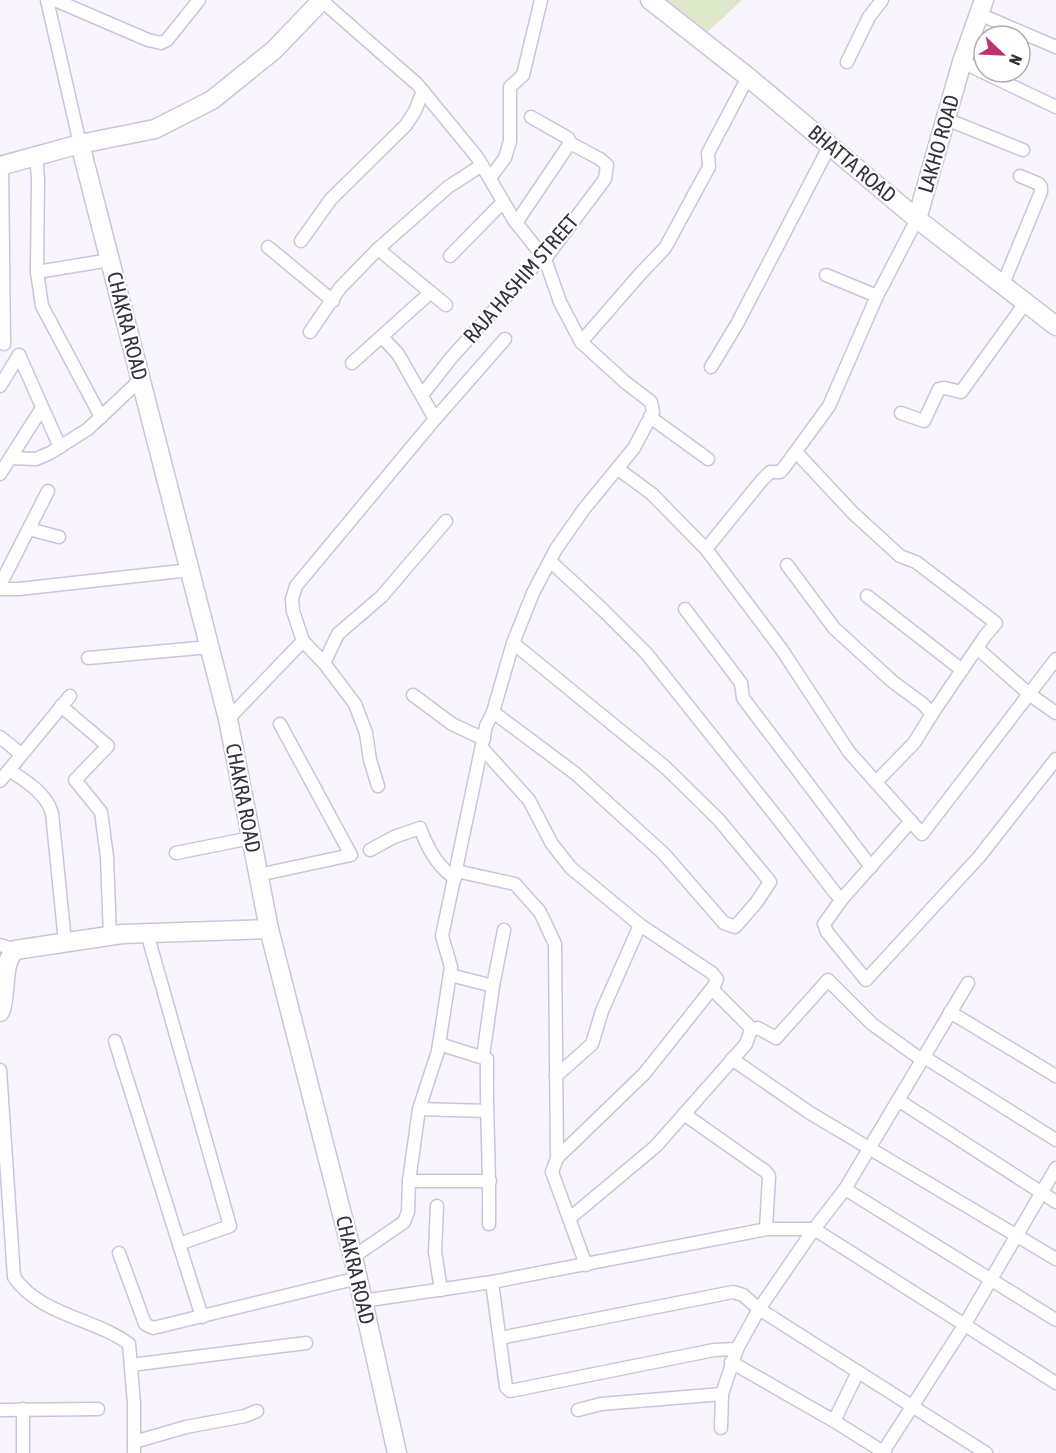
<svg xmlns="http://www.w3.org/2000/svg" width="1056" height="1453" viewBox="0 0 1056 1453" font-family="'Asap Condensed',sans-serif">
<rect width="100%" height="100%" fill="#f8f6fc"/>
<!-- green -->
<path fill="#dde8cb" d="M649,0H742L699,40Z"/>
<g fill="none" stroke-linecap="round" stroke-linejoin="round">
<!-- street casing -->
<g stroke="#ccc3dd" stroke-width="15">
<g id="street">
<path d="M47,0L80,144"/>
<path d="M55,0L148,40L161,43L167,40L199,0"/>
<path d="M321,0L417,84L477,157L514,220L545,259L560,302L581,342L625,382L651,402L653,412L634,448L584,509L556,549L533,593L513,643L493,712L486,726L442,936L451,967L438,1051L419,1109L409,1181L408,1212L404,1222L353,1257"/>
<path d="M979,14L1056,47"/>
<path d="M847,62L869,17L882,0"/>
<path d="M962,62L1056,107"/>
<path d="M946,119L1023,150"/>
<path d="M36,156L38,178L37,272L42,306L101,417"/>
<path d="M2,165L4,344"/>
<path d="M490,178L505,158L510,141V87L523,75L541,0"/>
<path d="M516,223L570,143"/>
<path d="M301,241L331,199L406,125L415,111L423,91"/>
<path d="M268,247L333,301"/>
<path d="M378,249L446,305"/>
<path d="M450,256L503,202"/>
<path d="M37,272L110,260"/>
<path d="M826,275L877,296"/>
<path d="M1003,284L1041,192V187L1039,184L1020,176"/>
<path d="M310,332L340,288L378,249L448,187L482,165"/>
<path d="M382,337L398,354L435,419"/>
<path d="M581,342L641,273L665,248L709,167L708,153L748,77"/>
<path d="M19,355L60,447"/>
<path d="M352,363L431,292"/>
<path d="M711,367L737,324L830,145"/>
<path d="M0,386L19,355"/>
<path d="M422,395L451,358L535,265L545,259L605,179L607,165L600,159L570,143L568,138L531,117"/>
<path d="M901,413L924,421L939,389L945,388L961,392L1026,302"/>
<path d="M650,417L708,459"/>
<path d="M11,458L36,459L50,453L88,429L141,379"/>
<path d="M618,469L652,494L706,549L782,650L849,752L922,834L1056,659"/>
<path d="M0,474L42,408"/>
<path d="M29,529L59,537"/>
<path d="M706,549L762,480L770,472H780L783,469L829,406L877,296L917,219"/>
<path d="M550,561L602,609L646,653L779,820L836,894L842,899L911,821"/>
<path d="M787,565L834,628L893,682L923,704L932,714L985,636L996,623L916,562L900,556L853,513L796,452"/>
<path d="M0,585L48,491"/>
<path d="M0,589H19L190,570"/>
<path d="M867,596L962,670"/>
<path d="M685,609L741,683L743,698L871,867"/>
<path d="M977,648L1029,694L1056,713"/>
<path d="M88,658L210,647"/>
<path d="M324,663L338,634L382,596L446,521"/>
<path d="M413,695L452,724L484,739"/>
<path d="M61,706L108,746L75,780L101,812L107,857L110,936"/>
<path d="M493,712L576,774L664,854L724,923L735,927L756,903L770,882L767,878L719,820L665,767L513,643"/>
<path d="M228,719L303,641"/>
<path d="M0,737L21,754"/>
<path d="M482,748L529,800L552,844L571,868L640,925L712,973L717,979L714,986L644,1074L557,1158"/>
<path d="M9,770C26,781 46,793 52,813L65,942"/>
<path d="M0,781L70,696"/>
<path d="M876,782L914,743L932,714"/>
<path d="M378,786L370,760L366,733L355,704L324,663L303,641L293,611L292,599L296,586L435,419L505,339"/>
<path d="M370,850L394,837L420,828C427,847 437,867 455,878"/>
<path d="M176,853L251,838"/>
<path d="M456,871L515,884L540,912L555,944L557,1158L552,1172L586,1265"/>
<path d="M258,875L351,855L280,724"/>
<path d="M842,899L824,924L827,932L866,980L979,857L1056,759"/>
<path d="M147,933L230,1226L179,1244"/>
<path d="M0,945L15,950"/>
<path d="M450,975L493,986L483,1056"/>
<path d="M493,986L504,930"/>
<path d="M950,1012L1056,1076"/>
<path d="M751,1030L758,1028L776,1038L828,980L872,1024L922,1060"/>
<path d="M115,1041L202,1317"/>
<path d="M439,1044L487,1059C486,1114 490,1169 489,1224"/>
<path d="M924,1057L1056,1140"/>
<path d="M732,1059L810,1113L1056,1259"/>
<path d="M0,1070L14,1277C38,1314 96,1319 129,1344L134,1403V1453"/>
<path d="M556,1076L592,1044L602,1011L640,925"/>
<path d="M898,1100L1056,1202"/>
<path d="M419,1109L486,1111"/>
<path d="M684,1114L765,1171L769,1176L766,1229"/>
<path d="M409,1181H490"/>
<path d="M845,1189L1056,1320"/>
<path d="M437,1206L435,1252L441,1290"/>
<path d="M570,1218L656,1146L746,1044L751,1030L749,1026L712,989"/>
<path d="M119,1253L145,1324L153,1328L358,1278"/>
<path d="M492,1282L506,1387L510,1391L714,1350L737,1349"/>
<path d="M362,1301L492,1282L767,1229H814L1056,1383"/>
<path d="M500,1338L733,1292L743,1295L759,1309L986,1453"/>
<path d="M731,1362L834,1421L885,1453"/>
<path d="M131,1365L306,1343"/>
<path d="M0,1410L98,1409"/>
<path d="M578,1410L601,1404L722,1394"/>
<path d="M834,1421L858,1372"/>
<path d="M721,1428L722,1394L737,1349L759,1309L814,1229L845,1189L968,983"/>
<path d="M134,1442L186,1427L245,1416L257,1411"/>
<path d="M883,1452L965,1324L1056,1168"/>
<path d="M23,1453V1409"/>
</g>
</g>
<!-- secondary casing -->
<g stroke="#ccc3dd" stroke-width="21">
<g id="secondary">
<path d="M650,0L748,77L917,219L1056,326"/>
<path d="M80,144L228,719L269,929L353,1257L397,1453"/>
<path d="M0,166L80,144L155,129L212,100L274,50L322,0"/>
<path d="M917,219L962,62L984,0"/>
<path d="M0,1012C8,993 0,966 15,950L122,934L269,929"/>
</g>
</g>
<!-- street -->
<use href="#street" stroke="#fff" stroke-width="12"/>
<!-- secondary -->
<use href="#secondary" stroke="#fff" stroke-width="18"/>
</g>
<g text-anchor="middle" stroke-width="4.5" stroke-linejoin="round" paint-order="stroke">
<!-- street labels -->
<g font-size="21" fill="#34313b" stroke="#fff">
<text transform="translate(939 144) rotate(-74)" y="7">LAKHO ROAD</text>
<text transform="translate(852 164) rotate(40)" y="7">BHATTA ROAD</text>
<text transform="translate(521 279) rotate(-49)" y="7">RAJA HASHIM STREET</text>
<text transform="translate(127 326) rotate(76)" y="7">CHAKRA ROAD</text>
<text transform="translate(243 798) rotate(79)" y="7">CHAKRA ROAD</text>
<text transform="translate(355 1270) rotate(77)" y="7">CHAKRA ROAD</text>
</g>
</g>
<!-- north arrow -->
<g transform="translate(1002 54) rotate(113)"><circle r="28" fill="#ffffff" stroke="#aeadb1" stroke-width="1.5"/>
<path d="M0-4.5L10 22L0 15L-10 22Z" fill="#bb3372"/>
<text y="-9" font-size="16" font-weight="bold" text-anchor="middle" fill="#34313b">N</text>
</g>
</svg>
